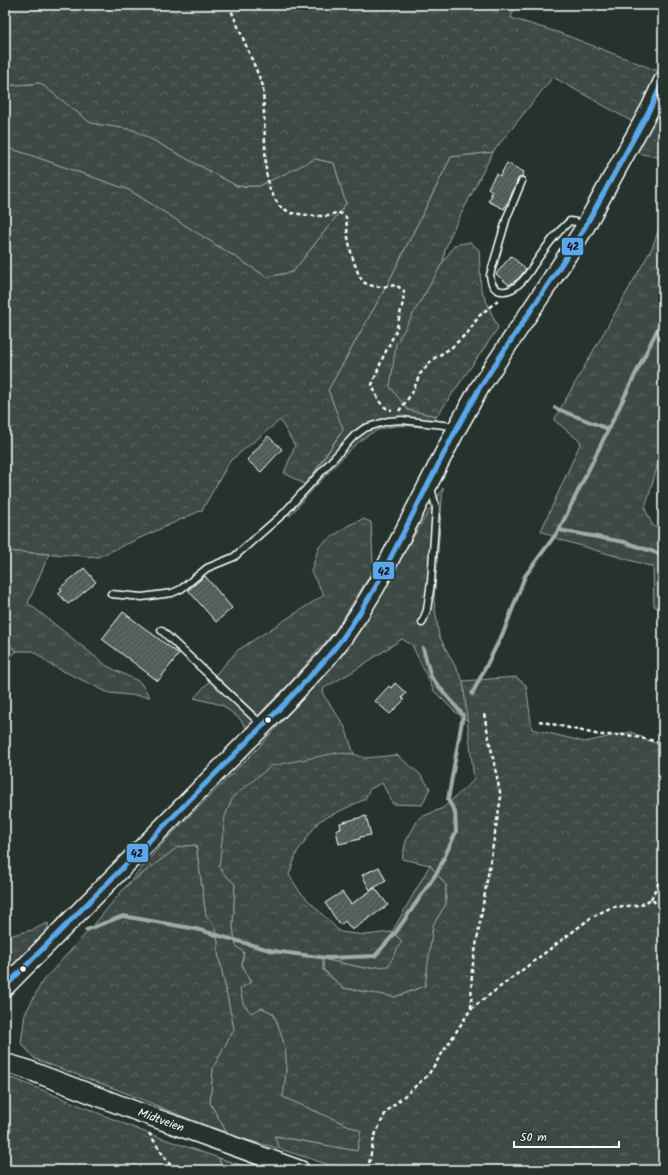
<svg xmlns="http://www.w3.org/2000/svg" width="668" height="1175" viewBox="0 0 668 1175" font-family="Kalam,sans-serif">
<defs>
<pattern id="grass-tufts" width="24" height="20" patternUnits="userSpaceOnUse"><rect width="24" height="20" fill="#3e4944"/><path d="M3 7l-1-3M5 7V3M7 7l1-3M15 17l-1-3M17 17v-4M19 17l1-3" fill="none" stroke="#5b6460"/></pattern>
<pattern id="forest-crowns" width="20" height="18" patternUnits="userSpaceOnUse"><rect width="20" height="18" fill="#3e4944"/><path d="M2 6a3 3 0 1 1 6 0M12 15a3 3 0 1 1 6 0" fill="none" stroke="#5b6460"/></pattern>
<pattern id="building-hatch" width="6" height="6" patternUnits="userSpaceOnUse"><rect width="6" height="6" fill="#515c57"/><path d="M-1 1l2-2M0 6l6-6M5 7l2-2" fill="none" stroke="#6b7470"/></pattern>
</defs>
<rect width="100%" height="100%" fill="#26332d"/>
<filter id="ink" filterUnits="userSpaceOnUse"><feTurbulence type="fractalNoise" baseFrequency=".025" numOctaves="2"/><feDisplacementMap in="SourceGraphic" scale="8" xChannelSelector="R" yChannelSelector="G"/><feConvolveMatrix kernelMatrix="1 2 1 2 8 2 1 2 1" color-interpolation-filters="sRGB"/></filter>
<g filter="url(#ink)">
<!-- grass -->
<g fill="url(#grass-tufts)" stroke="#9ea4a2">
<path d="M40,83L91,123L134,130L237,186H259L315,159L334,163L346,204L293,272L267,277L129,190L30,155L5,147V86Z"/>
<path d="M493,152L452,232L445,250L443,262L396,345L408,410L437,416L430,429C414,425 397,424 381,429C359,436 343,458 327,474C314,488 302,501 290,516L287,506L306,485L343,430L328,390L387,285L451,157Z"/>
<path d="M663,218V454L658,464L645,509L653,526L663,529V610L654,606L653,567L561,540L541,531L581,442L554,420L652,248Z"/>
<path d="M443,488L434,601L439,636L463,681L468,721L454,711L434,691L412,645L402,639L352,672L324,688L323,694L345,727L354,754L336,753L224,874L235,884L233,927L236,946L244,952L242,965L262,1008L273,1013C278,1024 283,1037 285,1049C288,1064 285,1082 283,1097L361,1131L357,1151L275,1136L280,1149L228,1135L210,1103L213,1068L234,1029L218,953V943L216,928L206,916L196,845L178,847L126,886L162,844L259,747L342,655Z"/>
<path d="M363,519L371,522L373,562L375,567L336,630L288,685L265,708L247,729L240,719L222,705L194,698L238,650L324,595L311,572L319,546L349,525Z"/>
<path d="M5,551L49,554L28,603L107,666L140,682L150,697L109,693L51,665L33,651H17L5,642Z"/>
<path d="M430,865L446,885V904L433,925L426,986L395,997L343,988L323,969V959L365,968L402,941L392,932Z"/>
<path d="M219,1158L257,1170H222Z"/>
</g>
<!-- forest -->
<g fill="url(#forest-crowns)" stroke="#9ea4a2">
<path d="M5,5H515L511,18L560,33L663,73V156L662,158L637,153L647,130L553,77L493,152L451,157L387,285L328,390L343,429L306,485L284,473L295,446L280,420L230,461L202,510L98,557L5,551V147L30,155L129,190L267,277L293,272L346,204L334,163L315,159L259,186H237L134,130L91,123L40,83L5,86Z"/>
<path d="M470,242L479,250L481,289L498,328L437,416L408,410L390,387L396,344L443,262L455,245Z"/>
<path d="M5,642L17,651L5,662Z"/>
<path d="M516,677L526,685L532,729L585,742L631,732L663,747V1170H345L280,1149L274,1136L357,1151L361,1131L283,1097C285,1082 288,1064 285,1049C283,1037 278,1024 273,1013L262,1008L251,1013L243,1003L240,989L251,982L242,964L244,952L236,946L233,927L235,884L224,874L219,867L225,816L233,797L271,766L336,753L354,754L365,758L397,755L420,774L430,788L422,805L393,804L382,783L370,789L365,799L319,821L297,852L289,875L300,892L340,932L365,935L392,932L402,941L388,966L365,968L323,959V970L343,988L395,997L425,986L433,925L446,904V885L430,865L402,859L406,841L419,818L443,808L474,780L463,681Z"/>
<path d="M196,845L206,916L216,928L218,943V953L234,1029L213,1068L210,1103L228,1135L126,1093L35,1059L21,1043L25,1014L42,982L98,920L126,886L178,847Z"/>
<path d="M48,923V929L5,975V937L32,930Z"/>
<path d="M5,1078L15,1079L147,1133L219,1158L222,1170H5Z"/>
</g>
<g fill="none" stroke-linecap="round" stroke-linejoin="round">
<!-- stream -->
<g stroke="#a4a9a7" stroke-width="4">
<path d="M555,408L608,429"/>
<path d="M559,530L624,542L663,555"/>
<path d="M472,694L504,631L525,576L559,530L663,318"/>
<path d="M86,930L123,916L196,929L273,951L327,958L375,956L396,932L438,871L456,832L455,812L448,800L463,715L431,677L423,648"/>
</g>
</g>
<!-- building -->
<g fill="url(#building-hatch)" stroke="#fff">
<path d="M507,163L524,172L522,177L518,179L508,203H507L504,209L488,201L492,195L490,194L492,191L488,188L496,174L500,176Z"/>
<path d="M511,256L526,269L519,278L509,285L496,274Z"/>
<path d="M268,436L282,449L261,472L247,460Z"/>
<path d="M84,568L96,582L72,602V601L68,604L58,593L62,590L60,588Z"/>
<path d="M205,576L232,608L216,622L188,590Z"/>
<path d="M123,612L179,654L158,681L102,639Z"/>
<path d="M395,683L406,693L402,698L404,700L390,714L375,701L389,686L391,688Z"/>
<path d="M366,816L371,835L360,837V839L339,844L336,830L341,829L340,823Z"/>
<path d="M379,867L386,881L370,890L362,875Z"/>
<path d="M375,888L388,905L352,930L345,921L340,925L325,903L342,892L351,904Z"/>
</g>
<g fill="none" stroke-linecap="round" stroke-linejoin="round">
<!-- lane casing -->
<g stroke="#fff" stroke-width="9">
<g id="lane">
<path d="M522,181L507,217L490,275C492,297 510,294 522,281C526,277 530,271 533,266C544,250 555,234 570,221L576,222L583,226"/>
<path d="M111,594L142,597L172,593L181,589L207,568L234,557L283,514L354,436L365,428L388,421L402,420L452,426L456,428"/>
<path d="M422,623L427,610L431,582L436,508L431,487"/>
<path d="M161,630L261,724"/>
</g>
</g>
<!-- secondary casing -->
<g stroke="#fff" stroke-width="21">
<g id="secondary">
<path d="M5,987L290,698L326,659L342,639L359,614L376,586L457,428L480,387L563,262L585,227L651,107L663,81"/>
<path d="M5,1063L23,1068L136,1111L300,1170"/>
</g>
</g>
<!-- path -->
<g stroke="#fff" stroke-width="2.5" stroke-dasharray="4 3" stroke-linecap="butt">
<path d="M229,5L263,86L266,172L270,190L279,206L291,213L315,216H328L338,212L346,217C347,225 347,234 349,242C350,250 358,279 365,283C373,288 387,287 396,285L404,291L403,302L396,331L383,357L372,385C377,395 379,408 392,410"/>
<path d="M399,411L412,393L420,374L433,359L451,348L469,331L479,316L498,300"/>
<path d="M539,721L600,735H628L663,743"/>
<path d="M651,899L663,873"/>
<path d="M471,1008L472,970L501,797L484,714"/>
<path d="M149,1133L167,1161L175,1170"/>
<path d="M368,1170L374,1137L386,1112L428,1075L471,1009L592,917L612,907L641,905L651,899L663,909"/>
</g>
<!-- lane -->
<use href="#lane" stroke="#26332d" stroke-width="6"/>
<!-- secondary -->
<use href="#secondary" stroke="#26332d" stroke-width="18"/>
<!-- bus-1 casing -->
<g stroke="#26332d" stroke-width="8">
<path id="bus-1" d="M5,987L290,698L326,659L342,639L359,614L376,586L457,428L480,387L563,262L585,227L651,107L663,81"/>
</g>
<!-- bus-1 -->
<use href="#bus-1" stroke="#5aa8eb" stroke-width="5"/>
</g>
</g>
<!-- markers -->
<g fill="#fff" stroke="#26332d" stroke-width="1.5">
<circle cx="268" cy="720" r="3.5"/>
<circle cx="23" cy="969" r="3.5"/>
</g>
<g text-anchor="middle" stroke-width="4" stroke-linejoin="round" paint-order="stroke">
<!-- street labels -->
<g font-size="12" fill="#fff" stroke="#26332d">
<text transform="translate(161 1120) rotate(20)" y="4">Midtveien</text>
</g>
</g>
<g stroke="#26332d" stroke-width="1.5">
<rect x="561" y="237" width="23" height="19" rx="4" fill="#5aa8eb"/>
<rect x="372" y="561" width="23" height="19" rx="4" fill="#5aa8eb"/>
<rect x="126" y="843" width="23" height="20" rx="4" fill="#5aa8eb"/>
</g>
<g font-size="11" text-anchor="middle" font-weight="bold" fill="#111">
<text x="573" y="250">42</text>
<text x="384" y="575">42</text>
<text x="137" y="857">42</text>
</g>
<!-- margin -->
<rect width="668" height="1175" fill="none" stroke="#26332d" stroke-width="20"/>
<rect x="10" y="10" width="648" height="1155" fill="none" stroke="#fff" stroke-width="1.5" filter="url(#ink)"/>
<!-- scale -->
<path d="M514 1141v6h105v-6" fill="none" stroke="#ffffff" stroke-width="2"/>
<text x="520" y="1141" font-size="12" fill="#ffffff" stroke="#26332d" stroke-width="3" paint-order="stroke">50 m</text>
</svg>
